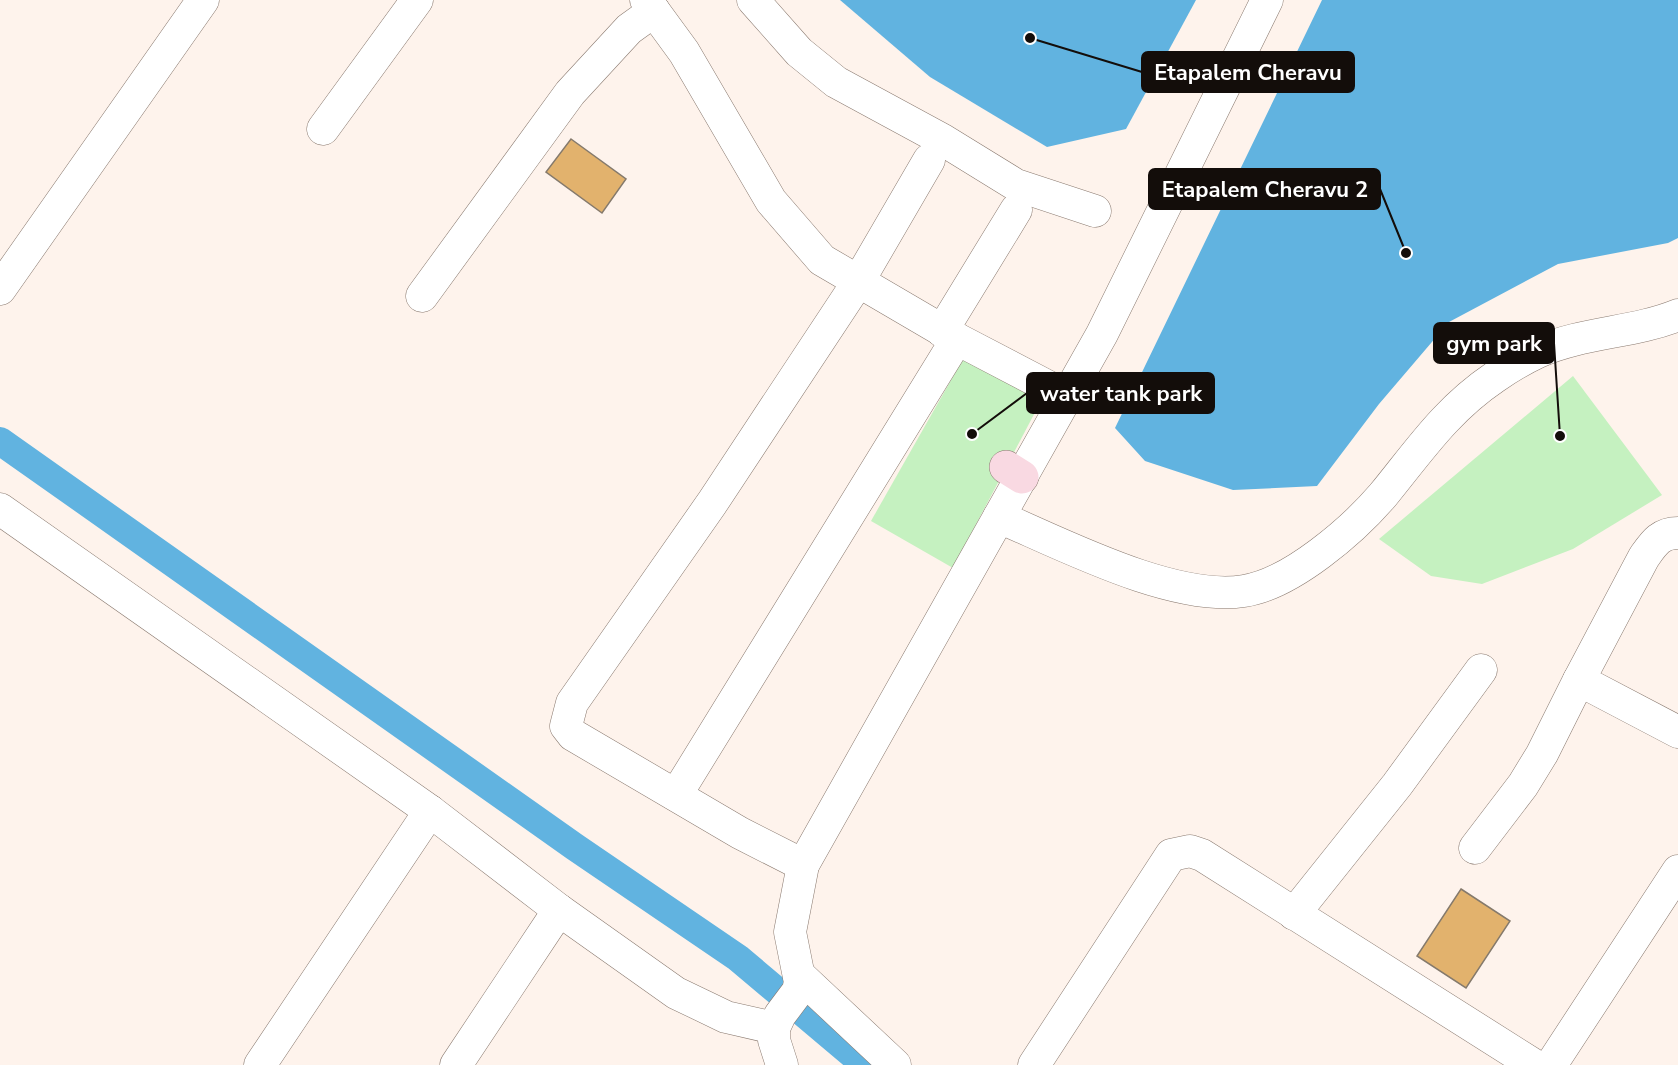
<svg xmlns="http://www.w3.org/2000/svg" width="1678" height="1065" viewBox="0 0 1678 1065" font-family="'Nunito Sans',sans-serif">
<rect width="100%" height="100%" fill="#fef3ec"/>
<!-- green -->
<g fill="#c5f1c0">
<path d="M963,359L1041,401L953,568L871,521Z"/>
<path d="M1573,376L1662,495L1573,549L1482,584L1431,576L1379,539Z"/>
</g>
<!-- water -->
<g fill="#61b3e0">
<path d="M840,0H1196L1126,129L1047,147L930,77Z"/>
<path d="M1322,0H1678V238L1668,243L1558,264L1449,322L1379,404L1317,486L1233,490L1145,461L1115,428Z"/>
</g>
<g fill="none" stroke-linecap="round" stroke-linejoin="round">
<!-- canal -->
<path stroke="#61b3e0" stroke-width="28" d="M0,441L575,847L738,958L865,1065"/>
</g>
<!-- building -->
<g fill="#e2b26d" stroke="#857a6c" stroke-width="1.5">
<path d="M571,139L626,179L602,213L546,172Z"/>
<path d="M1461,889L1510,921L1466,988L1417,956Z"/>
</g>
<g fill="none" stroke-linecap="round" stroke-linejoin="round">
<!-- street casing -->
<g stroke="#8a7a70" stroke-width="33">
<g id="street">
<path d="M646,0L684,52L771,201L822,260L957,339L1068,397"/>
<path d="M753,0L799,52L836,82L943,140L1016,185L1095,211"/>
<path d="M323,129L417,0"/>
<path d="M0,289L203,0"/>
<path d="M422,296L570,93L629,29L654,11"/>
<path d="M942,331L1016,210"/>
<path d="M0,509L430,811L559,910L676,993L726,1017L774,1028"/>
<path d="M999,517C1064,545 1174,602 1244,591C1291,584 1353,530 1383,495C1419,451 1446,410 1495,377C1508,368 1523,359 1538,352C1582,332 1634,333 1678,315"/>
<path d="M1678,533C1660,533 1654,543 1644,557L1579,680L1678,732"/>
<path d="M676,795L957,339"/>
<path d="M1475,848L1523,785L1542,754L1579,680"/>
<path d="M803,865L740,833L573,735L566,726L572,703L712,503L858,282L929,160"/>
<path d="M1294,914L1397,785L1481,670"/>
<path d="M799,975L895,1065"/>
<path d="M260,1065L430,811"/>
<path d="M456,1065L559,910"/>
<path d="M782,1065L774,1040V1028L780,1015L798,991L800,982L790,932L803,865L1102,334L1267,0"/>
<path d="M1034,1065L1171,855L1190,851L1202,855L1534,1065"/>
<path d="M1551,1065L1678,871"/>
</g>
</g>
<!-- secondary casing -->
<g stroke="#8a7a70" stroke-width="34">
<path id="secondary" d="M1006,467L1022,477"/>
</g>
<!-- street -->
<use href="#street" stroke="#fff" stroke-width="32"/>
<!-- secondary -->
<use href="#secondary" stroke="#f9d9e2" stroke-width="33"/>
</g>
<!-- callouts -->
<path fill="none" stroke="#130d0a" stroke-width="2" d="M1030 38L1142 72M1406 253L1380 189M1560 436L1554 343M972 434L1027 393"/>
<g fill="#130d0a" stroke="#fff" stroke-width="2">
<circle cx="1030" cy="38" r="6"/>
<circle cx="1406" cy="253" r="6"/>
<circle cx="1560" cy="436" r="6"/>
<circle cx="972" cy="434" r="6"/>
</g>
<g fill="#130d0a" stroke="#130d0a" stroke-width="2">
<rect x="1142" y="52" width="212" height="40" rx="6"/>
<rect x="1149" y="169" width="231" height="40" rx="6"/>
<rect x="1434" y="323" width="120" height="40" rx="6"/>
<rect x="1027" y="373" width="187" height="40" rx="6"/>
</g>
<g font-size="22" text-anchor="middle" font-weight="bold" fill="#fff">
<text x="1248" y="80">Etapalem Cheravu</text>
<text x="1265" y="197">Etapalem Cheravu 2</text>
<text x="1494" y="351">gym park</text>
<text x="1121" y="401">water tank park</text>
</g>
</svg>
